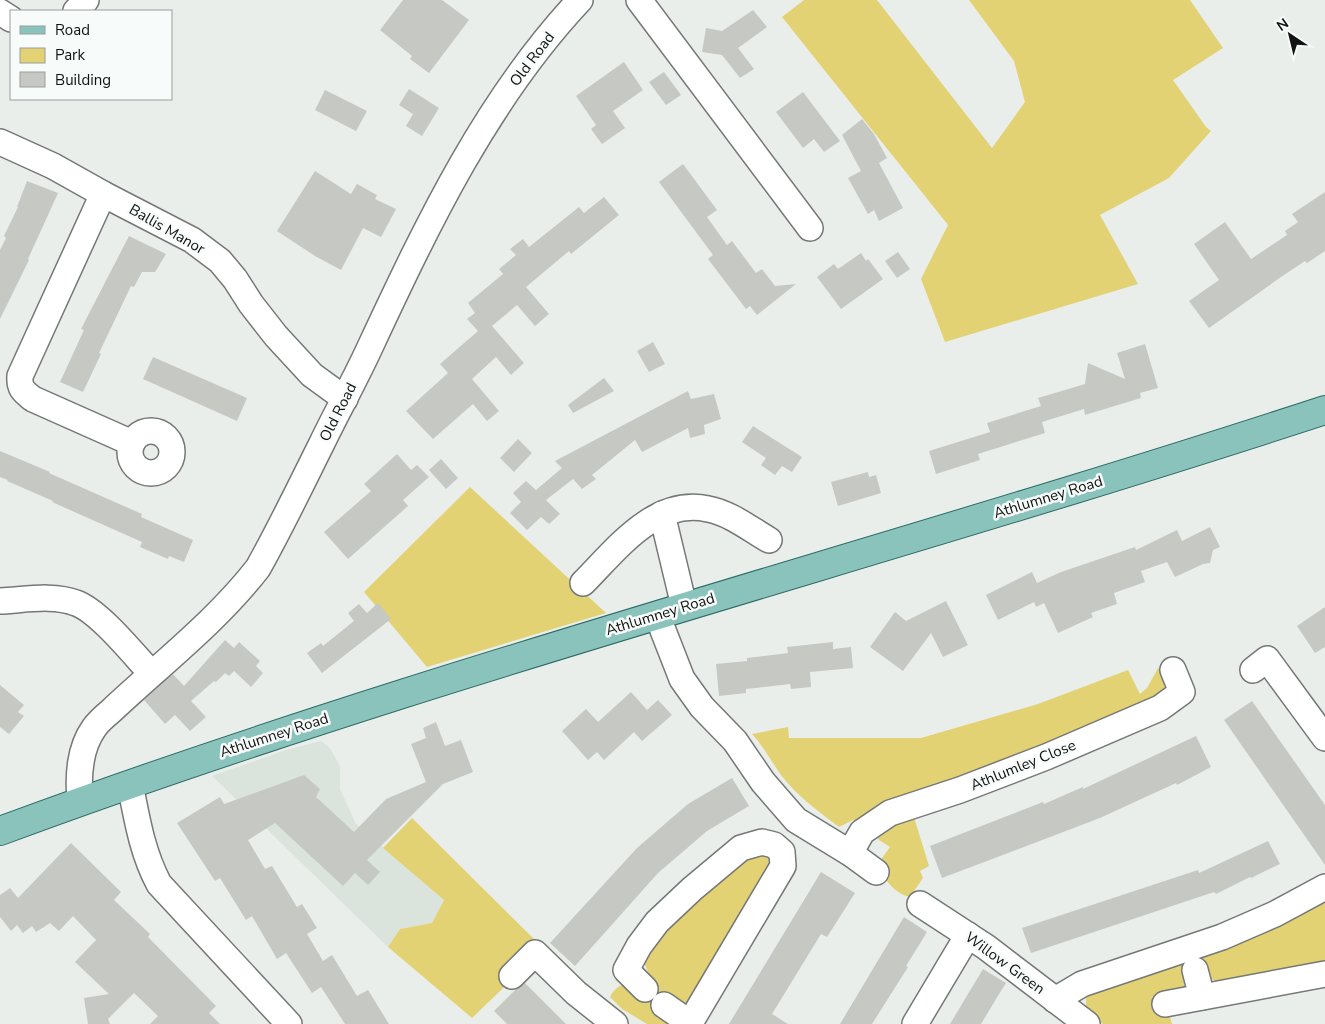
<svg xmlns="http://www.w3.org/2000/svg" width="1325" height="1024" viewBox="0 0 1325 1024" font-family="'Nunito Sans',sans-serif">
<rect width="100%" height="100%" fill="#eaeeeb"/>
<!-- built -->
<path fill="#dae4dd" d="M321,741L330,748L340,766V789L356,824L444,900L432,923L400,929L388,947L212,776L286,750Z"/>
<!-- green -->
<g fill="#e2d274">
<path d="M804,0H877L992,148L1025,102L1014,61L969,0H1190L1223,48L1173,80L1206,127L1211,131L1169,178L1100,215L1138,284L945,342L921,279L948,225L782,17Z"/>
<path d="M470,487L606,613L427,667L364,592Z"/>
<path d="M1158,668L1162,671L1165,689L1160,695L857,824L853,820L839,827C819,812 796,795 781,775C771,761 764,747 752,734L788,727L789,738H921L1038,704L1128,670L1140,694L1147,688Z"/>
<path d="M913,814L929,866L920,871L923,878L910,897C894,894 884,878 877,865L890,847L879,840L876,835L878,829Z"/>
<path d="M412,818L534,939L527,965L472,1018L388,947L400,929L432,923L444,900L383,848Z"/>
<path d="M764,849L775,861L693,1001L687,1003L673,1001L671,1024H647L622,1009L610,997C617,982 634,981 650,977L644,962L652,941L718,877Z"/>
<path d="M1325,900V963L1219,982L1211,979L1206,972L1182,990L1169,1013L1172,1024H1103L1086,1010V997L1090,993Z"/>
</g>
<!-- building -->
<g fill="#c6c8c4">
<path d="M403,0H442L469,20L429,73L410,59L412,56L380,30Z"/>
<path d="M753,10L767,27L738,48L754,69L740,78L722,55L702,52L706,28L722,31Z"/>
<path d="M624,62L643,90L613,111L625,128L602,144L591,129L596,125L576,96Z"/>
<path d="M664,72L681,95L666,105L649,82Z"/>
<path d="M409,89L439,108L422,136L406,126L413,114L399,105Z"/>
<path d="M325,90L367,111L356,131L315,110Z"/>
<path d="M803,92L840,141L824,152L814,139L803,148L776,112Z"/>
<path d="M862,119L874,134L887,158L879,163L903,208L879,221L874,210L868,214L848,178L861,171L842,135Z"/>
<path d="M683,164L717,210L707,217L727,245L732,241L756,273L762,269L775,286L796,284L757,315L750,306L746,309L708,259L713,255L659,182Z"/>
<path d="M315,171L351,194L357,184L377,195L375,199L396,209L381,237L363,228L341,270L315,256L277,231Z"/>
<path d="M27,181L58,193L28,259L29,260L0,319V250L6,238L4,236L18,207H17Z"/>
<path d="M1325,192V251L1307,263L1305,261L1281,277L1209,328L1189,301L1219,280L1194,244L1225,222L1251,259L1287,235L1285,231L1298,222L1292,214Z"/>
<path d="M604,197L619,215L571,254L569,251L526,287L549,314L535,326L517,305L492,326L524,363L511,375L496,357L472,379L499,411L487,421L473,404L433,439L406,411L448,373L440,364L478,331L467,319L475,313L468,303L503,274L499,269L516,255L510,249L523,239L529,247L579,207L584,213Z"/>
<path d="M129,236L166,254L155,272H142L134,287L131,286L99,353L101,354L83,392L60,382L84,330L81,329Z"/>
<path d="M898,252L910,269L897,278L885,261Z"/>
<path d="M861,253L866,261L868,259L883,279L841,309L817,277L834,264L838,269Z"/>
<path d="M653,342L665,364L649,372L637,351Z"/>
<path d="M1145,344L1158,388L1140,393L1141,398L1085,415L1084,409L1042,422L1045,433L978,454L980,460L936,474L929,451L990,432L987,423L1041,406L1038,398L1085,384L1088,363L1125,379L1117,353Z"/>
<path d="M153,357L247,398L237,421L143,379Z"/>
<path d="M604,378L614,391L573,413L568,405Z"/>
<path d="M688,391L691,399L714,394L721,419L704,425L705,434L690,438L688,428L642,452L635,440L592,475L596,479L582,489L573,479L546,500L560,514L549,524L541,517L527,530L510,513L521,502L513,493L526,481L536,490L562,468L555,461Z"/>
<path d="M753,426L802,457L792,472L782,466L775,475L761,465L766,458L742,442Z"/>
<path d="M518,439L532,453L514,472L500,458Z"/>
<path d="M0,451L50,472L49,473L142,514L141,517L193,540L184,562L169,556L168,559L140,547L142,542L52,502L53,501L7,481L8,480L0,477Z"/>
<path d="M397,454L411,470L417,465L429,477L403,500L408,506L348,559L324,532L371,491L364,484Z"/>
<path d="M441,459L458,478L446,489L429,470Z"/>
<path d="M868,472L869,477L876,475L881,493L838,506L831,482Z"/>
<path d="M1210,527L1220,547L1213,550L1210,563L1203,564L1175,577L1167,562L1141,571L1145,582L1114,593L1117,604L1091,613L1093,617L1058,633L1044,603L1036,607L1034,602L998,620L986,595L1032,572L1037,583L1061,572L1135,547L1136,550L1177,530L1182,541Z"/>
<path d="M946,601L968,645L943,657L931,633L903,671L870,647L895,612L906,621Z"/>
<path d="M378,603L391,619L322,673L307,653L321,643L323,646L354,621L348,613L359,604L367,613Z"/>
<path d="M1325,607V647L1315,653L1297,626Z"/>
<path d="M225,640L234,648L239,642L260,661L256,666L263,673L251,687L234,671L229,676L225,673L216,682L214,681L191,701L206,717L190,731L175,715L165,724L144,700L173,674L184,686Z"/>
<path d="M833,642V649L851,647L853,668L810,672L811,687L791,689L790,684L746,689V693L719,696L716,664L747,661V658L788,653L787,647Z"/>
<path d="M0,685L24,705L18,712L24,716L9,734L0,727Z"/>
<path d="M631,692L647,710L658,700L672,715L642,741L634,732L604,760L597,752L588,760L562,731L586,709L598,722Z"/>
<path d="M1252,701L1325,805V865L1224,720Z"/>
<path d="M436,722L445,746L461,740L473,772L443,784L367,860L380,872L368,885L355,873L343,886L275,823L248,840L265,869L272,866L297,907L302,904L317,928L307,934L323,961L332,955L357,996L368,990L389,1024H345L321,987L312,993L286,953L277,959L252,916L246,920L220,878L215,881L177,823L220,797L224,804L304,775L320,789L316,797L354,832L386,799L426,782L411,744L426,738L423,728Z"/>
<path d="M1196,736L1211,767L1177,785L1176,783L1100,818L942,878L930,846L1043,802L1044,804L1083,787V789Z"/>
<path d="M732,778L749,806L707,831L658,873L575,966L550,943L637,848L688,804Z"/>
<path d="M1268,841L1280,864L1251,878L1250,877L1216,894L1214,892L1031,953L1022,928L1198,870L1199,873Z"/>
<path d="M71,843L121,892L114,900L150,934L148,937L216,1006L209,1013L220,1024H150L158,1016L134,993L108,1019L110,1024H88L84,998L109,994L75,962L96,940L73,916L59,931L50,923L36,932L32,926L23,933L17,925L11,931L0,917V895L10,888L18,898Z"/>
<path d="M821,872L855,893L827,937L821,934L772,1014L788,1024H729Z"/>
<path d="M904,917L927,932L906,966L908,967L872,1024H840Z"/>
<path d="M983,969L1006,983L996,999L981,1024H950Z"/>
<path d="M525,983L566,1024H507L494,1011L515,990Z"/>
</g>
<g fill="none" stroke-linecap="round" stroke-linejoin="round">
<!-- minor casing -->
<g stroke="#757876" stroke-width="28">
<g id="minor">
<path d="M639,0L810,228"/>
<path d="M76,11L86,0"/>
<path d="M0,12L11,19"/>
<path d="M0,142L53,166L103,194L192,240L220,261L235,279L251,304L276,336L312,375L345,399"/>
<path d="M103,194L20,376C19,389 24,392 33,399L132,443"/>
<circle cx="151" cy="452" r="21"/>
<path d="M662,514L684,606"/>
<path d="M583,583C616,550 655,497 708,509C730,513 750,529 769,540"/>
<path d="M0,601C24,600 53,594 76,603C99,611 134,655 151,673"/>
<path d="M657,615L682,679L702,707L735,741L763,782L796,820L850,853L876,872"/>
<path d="M1253,670L1267,659L1325,738"/>
<path d="M130,784C137,819 142,852 159,884L289,1024"/>
<path d="M80,801C78,776 79,749 94,728C98,722 105,716 111,711C161,664 216,622 258,568C281,527 301,485 322,443C338,410 356,378 371,345C428,223 487,99 580,0"/>
<path d="M850,853L862,832L890,813L960,790L1046,757L1160,708L1182,692L1173,670"/>
<path d="M920,904L986,947L1087,1024"/>
<path d="M1195,970L1202,997"/>
<path d="M512,976L535,953L576,993L615,1024"/>
<path d="M645,989L626,970L639,946L657,922L692,889L741,848L762,842L774,845L782,852L783,866L690,1023L664,1005"/>
<path d="M1055,1000L1082,984L1222,937L1275,914L1325,887"/>
<path d="M1165,1004L1325,974"/>
<path d="M915,1024L968,935"/>
</g>
</g>
<!-- major casing -->
<g stroke="#2d6b64" stroke-width="30">
<path id="major" d="M0,831C435,670 885,554 1325,410"/>
</g>
<!-- minor -->
<use href="#minor" stroke="#fff" stroke-width="25"/>
<!-- major -->
<use href="#major" stroke="#8ac2bc" stroke-width="28"/>
</g>
<g text-anchor="middle" stroke-width="5" stroke-linejoin="round" paint-order="stroke">
<!-- street labels -->
<g font-size="15" fill="#111312" stroke="#f7fbf9">
<text transform="translate(532 59) rotate(-53)" y="5">Old Road</text>
<text transform="translate(167 229) rotate(30)" y="5">Ballis Manor</text>
<text transform="translate(338 412) rotate(-63)" y="5">Old Road</text>
<text transform="translate(1048 497) rotate(-17)" y="5">Athlumney Road</text>
<text transform="translate(660 614) rotate(-17)" y="5">Athlumney Road</text>
<text transform="translate(274 735) rotate(-18)" y="5">Athlumney Road</text>
<text transform="translate(1023 765) rotate(-22)" y="5">Athlumley Close</text>
<text transform="translate(1005 963) rotate(36)" y="5">Willow Green</text>
</g>
</g>
<!-- legend -->
<rect x="10" y="10" width="162" height="90" fill="#f7fbf9" stroke="#9b9e9d"/>
<rect x="20" y="26" width="25" height="8" fill="#8ac2bc" stroke="#9b9e9d"/>
<text x="55" y="35" font-size="15" fill="#111312">Road</text>
<rect x="20" y="48" width="25" height="15" fill="#e2d274" stroke="#9b9e9d"/>
<text x="55" y="60" font-size="15" fill="#111312">Park</text>
<rect x="20" y="72" width="25" height="15" fill="#c6c8c4" stroke="#9b9e9d"/>
<text x="55" y="85" font-size="15" fill="#111312">Building</text>
<!-- north arrow -->
<g transform="translate(1290 35) rotate(325)" stroke="#f7fbf9" stroke-width="4" paint-order="stroke">
<path d="M0-4L9 19L0 12L-9 19Z" fill="#111312"/>
<text y="-8" font-size="14" font-weight="bold" text-anchor="middle" fill="#111312">N</text>
</g>
</svg>
